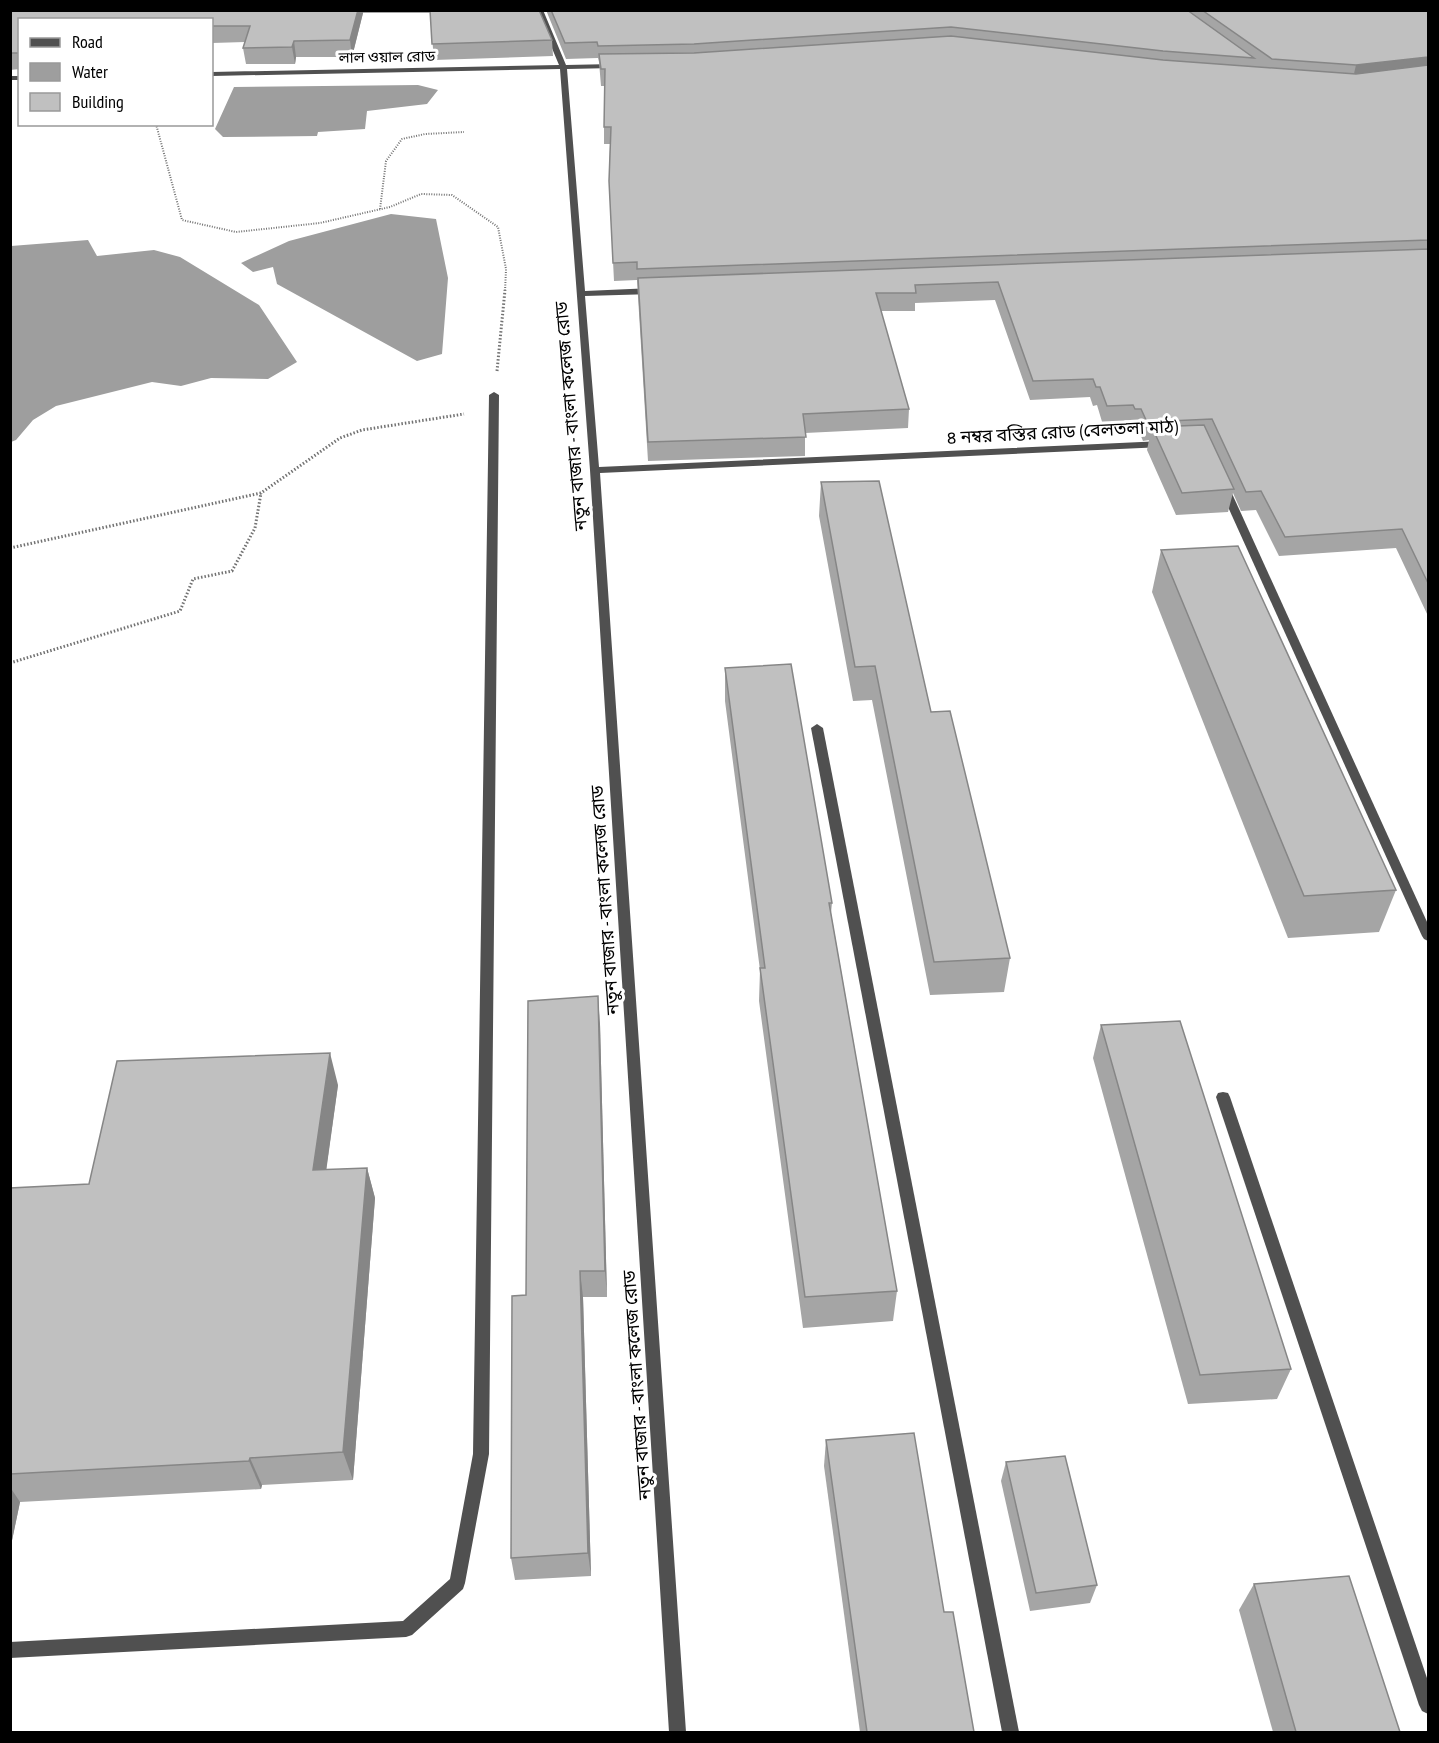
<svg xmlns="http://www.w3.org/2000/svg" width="1439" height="1743" viewBox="0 0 1439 1743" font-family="'PT Sans Narrow','Noto Sans Bengali',sans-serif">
<rect width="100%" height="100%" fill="#fff"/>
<!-- water -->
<g fill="#9e9e9e">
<path d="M418,85L438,90L427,104L367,111L365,129L318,132L317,136L223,137L215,129L234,87Z"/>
<path d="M391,214L436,219L448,278L442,354L417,361L277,284L273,267L253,272L241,263L289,241Z"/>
<path d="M88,240L97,256L154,250L180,257L259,305L297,362L268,379L211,378L181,386L152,382L56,406L33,420L16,440L11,442V246Z"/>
</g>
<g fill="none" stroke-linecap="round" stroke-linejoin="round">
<!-- path-far2 -->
<g stroke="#727272" stroke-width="2" stroke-dasharray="1 1.5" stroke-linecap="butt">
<path d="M156,124L182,220L236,232L320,223L390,207L421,194L452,195L498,227L506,269L505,292"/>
<path d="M380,209L386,161L402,139L425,134L464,132"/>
</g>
<!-- path-far1 -->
<g stroke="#727272" stroke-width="3" stroke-dasharray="1.5 2" stroke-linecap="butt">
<path d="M497,371L505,290"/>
<path d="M10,548L261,493L340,438L362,430L464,414"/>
<path d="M10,663L180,611L193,579L232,571L255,528L261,493"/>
</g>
<!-- path -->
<path stroke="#727272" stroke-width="4" stroke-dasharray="1.5 3" stroke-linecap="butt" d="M10,663L14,662"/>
<!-- service -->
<g fill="#505050" fill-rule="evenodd">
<path d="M494,392L499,395L489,1454L465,1583L463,1589L412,1635L406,1637L10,1658V1642L403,1621L450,1579L473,1454L489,395Z"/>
<path d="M817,724L823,728L1019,1732H1002L811,728Z"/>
<path d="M1223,1092L1228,1093L1230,1097L1428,1681V1714L1422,1711L1419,1705L1216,1097L1218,1093Z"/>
</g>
<!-- minor -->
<g fill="#505050" fill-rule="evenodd">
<path d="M536,10H543L566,65L614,64L617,66L614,68L567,69L585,291L653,288L657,291L653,294L585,296L599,467L1163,441L1168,444L1163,447L600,473L686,1732H669L590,470L560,69L212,76V72L559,65Z"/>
<rect x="10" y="76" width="10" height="4"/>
<path d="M1224,484L1229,487L1428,924V941L1424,939L1422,936L1219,487Z"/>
</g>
</g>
<!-- wall -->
<g fill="#a5a5a5">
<path d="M10,10H539L552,40L553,56L434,60L430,13H363L352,57H296L295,64H246L243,48L245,42L212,43V20H20V69L10,70Z"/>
<path d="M546,10H1428V616L1396,548L1279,556L1256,510L1241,511L1233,493L1228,512L1176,515L1147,450L1149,440L1143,441L1137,427L1131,428L1130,424L1103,425L1097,405L1093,406L1090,397L1030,400L995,300L915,303V311H881L909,409L908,428L805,433V456L648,461L637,280L614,281L609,181L610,144H604V86H601L599,62L598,58L566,59Z"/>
<path d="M821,482L931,712L1010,958L1004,992L930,995L872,700L853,701L819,516Z"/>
<path d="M1161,550L1396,890L1379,932L1288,938L1152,592Z"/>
<path d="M725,668L832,903L831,913L897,1291L893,1321L803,1328L759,1001L760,970L725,701Z"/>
<path d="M600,1024L607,1297H583L591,1576L515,1580L511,1558L526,1295Z"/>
<path d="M1101,1025L1291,1369L1277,1399L1188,1404L1093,1058Z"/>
<path d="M338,1085L326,1170L367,1168L375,1198L353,1480L262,1485L261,1489L20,1502L10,1550V1188L89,1184Z"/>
<path d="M826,1440L944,1612L974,1732H860L824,1466Z"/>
<path d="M1006,1462L1097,1585L1090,1603L1030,1611L1001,1481Z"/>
<path d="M1254,1584L1400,1732H1273L1239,1610Z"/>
</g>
<!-- shaded-wall -->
<g fill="#868686">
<path d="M358,10H363V13L352,57L350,40Z"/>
<path d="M294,41L296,57L295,64L292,47Z"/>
<path d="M1428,57V73L1352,82L1356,65Z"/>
<path d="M598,996L600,1024L607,1297L605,1271Z"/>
<path d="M330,1053L338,1085L322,1201L313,1170Z"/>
<path d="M367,1168L375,1198L353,1480L343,1452Z"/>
<path d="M580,1271L583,1297L591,1576L588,1553Z"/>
<path d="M250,1458L262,1485L261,1489L249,1461Z"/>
<path d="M10,1487L20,1502L10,1550Z"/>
</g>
<!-- building -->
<g fill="#c0c0c0" stroke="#868686" stroke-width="1.5">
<path d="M10,10H358L350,40L294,41L292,47L243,48L250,26H212V20H20V53H10Z"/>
<path d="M430,10H539L552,40L432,44Z"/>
<path d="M551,10H1187L1254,58L1163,51L951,27L694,44L598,46L597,42L565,43Z"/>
<path d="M1202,10H1428V57L1356,65L1272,59Z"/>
<path d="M951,36L1163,60L1356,74L1428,65V240L637,269V262L613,263L609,181L611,127H604L605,69H601L599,54L694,53Z"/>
<path d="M1428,249V583L1402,529L1285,537L1261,491L1246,492L1212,419L1147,422L1141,409H1135L1133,405L1107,406L1100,387H1096L1093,379L1033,381L998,282L915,285L916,293H876L909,409L803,414L806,437L648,442L638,278Z"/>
<path d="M1204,425L1234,489L1182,493L1152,427Z"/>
<path d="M879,481L931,712L950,711L1010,958L934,962L875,666L855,667L821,482Z"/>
<path d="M1238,546L1396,890L1304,896L1161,550Z"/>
<path d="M791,664L832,903H829L897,1291L805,1297L760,968H765L725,668Z"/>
<path d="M598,996L605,1271H580L588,1553L511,1558L512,1296L526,1295L528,1001Z"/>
<path d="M1180,1021L1291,1369L1200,1375L1101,1025Z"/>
<path d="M330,1053L313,1170L367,1168L343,1452L250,1458L249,1461L10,1474V1188L89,1184L117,1061Z"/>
<path d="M914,1433L944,1612H953L974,1732H867L826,1440Z"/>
<path d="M1065,1456L1097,1585L1036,1593L1006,1462Z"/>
<path d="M1349,1576L1400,1732H1296L1254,1584Z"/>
</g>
<g text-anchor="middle" stroke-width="6" stroke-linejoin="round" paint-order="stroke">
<!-- far-street labels -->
<g font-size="15" fill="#000" stroke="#fff">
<text transform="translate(387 57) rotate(-1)" y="5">লাল ওয়াল রোড</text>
</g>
<!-- street labels -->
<g font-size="18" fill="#000" stroke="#fff">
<text transform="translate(571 416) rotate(-95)" y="6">নতুন বাজার - বাংলা কলেজ রোড</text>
<text transform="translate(1062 432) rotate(-3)" y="6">৪ নম্বর বস্তির রোড (বেলতলা মাঠ)</text>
<text transform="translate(605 900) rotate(-94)" y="6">নতুন বাজার - বাংলা কলেজ রোড</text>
<text transform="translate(637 1385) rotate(-94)" y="6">নতুন বাজার - বাংলা কলেজ রোড</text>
</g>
</g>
<!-- border -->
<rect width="1439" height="1743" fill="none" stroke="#000000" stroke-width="24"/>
<!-- legend -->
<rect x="18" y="18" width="195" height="108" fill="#ffffff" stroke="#999999" stroke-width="1.5"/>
<rect x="30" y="38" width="30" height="9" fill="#505050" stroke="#999999" stroke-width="1.5"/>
<text x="72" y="48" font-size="18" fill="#000000">Road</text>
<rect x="30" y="63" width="30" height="18" fill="#9e9e9e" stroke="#999999" stroke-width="1.5"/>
<text x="72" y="78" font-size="18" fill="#000000">Water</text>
<rect x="30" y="93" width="30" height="18" fill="#c0c0c0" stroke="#999999" stroke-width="1.5"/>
<text x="72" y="108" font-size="18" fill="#000000">Building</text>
</svg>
